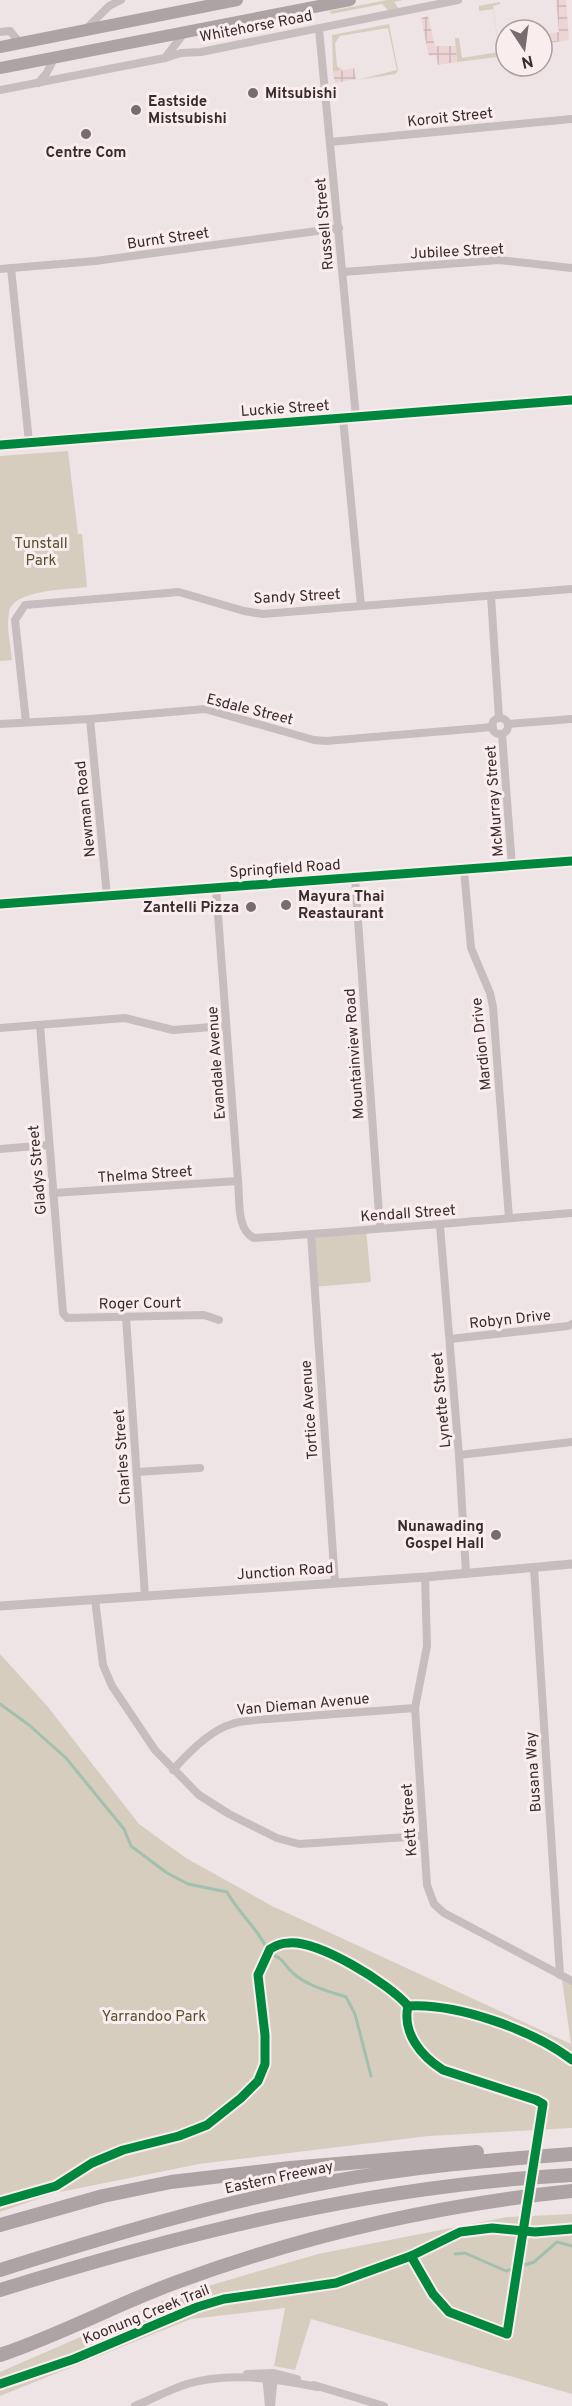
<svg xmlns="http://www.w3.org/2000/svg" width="572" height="2406" viewBox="0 0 572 2406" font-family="Overpass,sans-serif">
<defs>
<pattern id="plaza-grid" width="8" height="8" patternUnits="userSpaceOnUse" patternTransform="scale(1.5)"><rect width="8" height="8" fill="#edd4d5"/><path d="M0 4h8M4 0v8" fill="none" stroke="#ccb6b7"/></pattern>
</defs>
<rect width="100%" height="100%" fill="#efe4e5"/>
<!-- green -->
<g fill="#d7cdbe">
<path d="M387,0H403L394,2L399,9L389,11L382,4L331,14L330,11Z"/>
<path d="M500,2V4L493,6L499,51L506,50V56L457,62L455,38H459L462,58L499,52L493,9L479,11V6Z"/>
<path d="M389,24L398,70L396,74L357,80L397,70L388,28L340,36L335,43L337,66L342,70L333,72L332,35Z"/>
<path d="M68,451L78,534H82L87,587C68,590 12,589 9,613C6,628 11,645 12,660L0,661V456Z"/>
<path d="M366,1229L371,1282L314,1287L311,1234Z"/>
<path d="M0,1654L48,1707L139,1824L186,1858L272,1906L571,2044L562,1980L572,1985V2128L429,2136L199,2164L55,2193L0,2212Z"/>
<path d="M572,2214V2394L311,2319L295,2370L274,2366L285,2308L191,2319L0,2396V2372L177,2295L318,2254L507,2217Z"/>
</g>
<!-- plaza -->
<g fill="url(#plaza-grid)">
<path d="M556,0H566L569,40L542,44V34L559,32Z"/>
<path d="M428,16L435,46H456L457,62L438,65L436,55L429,56L421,18Z"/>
<path d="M354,68L356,79L335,83L333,72Z"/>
</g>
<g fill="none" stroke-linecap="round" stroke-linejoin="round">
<!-- stream -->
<g stroke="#a1c0ae" stroke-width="3">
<path d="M0,1704L29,1725L66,1758L124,1829L131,1846L167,1873L188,1884L227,1892C239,1914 259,1929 269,1953C288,1961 281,1963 294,1974C308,1986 328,1991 346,1997L355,2014L371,2076"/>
<path d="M455,2254L465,2253L506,2271L534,2262L557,2242L572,2246"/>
</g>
<!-- minor -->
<g stroke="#c8bdbe" stroke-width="8">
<path d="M87,28L109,6L121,0"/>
<path d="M319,29L356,417"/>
<path d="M0,32L10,31L20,43"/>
<path d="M165,58L184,33"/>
<path d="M38,83L46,74L55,57"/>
<path d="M0,90L165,58L181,53L201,52L458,0"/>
<path d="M330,142L572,119"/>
<path d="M11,268L29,442"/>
<path d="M0,269L95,261L339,228"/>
<path d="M343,272L499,260L572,268"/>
<path d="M343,418L361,606"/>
<path d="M0,445L572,400"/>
<path d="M491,596L499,718"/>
<circle cx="500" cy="726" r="8"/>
<path d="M90,719L107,896"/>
<path d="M26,722L15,620L25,605L179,592L244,611L263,614L572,589"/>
<path d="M0,724L90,719L205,709L314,740L326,741L493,727"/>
<path d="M508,724L572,719"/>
<path d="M502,734L512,866"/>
<path d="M464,870L471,948L490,993L493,1007L509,1218"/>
<path d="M355,878L380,1228"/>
<path d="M216,888L238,1181C240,1199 236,1230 254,1238C360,1231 466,1222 572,1213"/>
<path d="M40,1025L63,1313L67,1318L204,1315L219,1320"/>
<path d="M0,1028L125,1018L173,1030L226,1026"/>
<path d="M0,1149L48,1145"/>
<path d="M53,1193L238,1181"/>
<path d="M440,1226L459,1455L466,1573"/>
<path d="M311,1234L335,1583"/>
<path d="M126,1317L145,1596"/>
<path d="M450,1339L568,1326L572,1324"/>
<path d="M459,1455L572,1442"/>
<path d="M137,1472L200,1468"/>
<path d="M534,1568L560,1975"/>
<path d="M425,1577L427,1646L415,1708L427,1885L434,1904L444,1913L572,1981"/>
<path d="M95,1599L103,1665L112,1686L155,1750L199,1795L229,1814L277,1838L299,1844L423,1836"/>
<path d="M173,1770C188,1753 210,1730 232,1724C239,1721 248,1721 255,1720L415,1708"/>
<path d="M247,2374L274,2373L297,2379"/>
<path d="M266,2375L269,2406"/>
<path d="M314,2385L384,2406"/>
<path d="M135,2406C152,2399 169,2390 187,2384C229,2371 275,2379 318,2387"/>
<path d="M271,2406L274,2375"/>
</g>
<!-- tertiary -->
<path stroke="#c8bdbe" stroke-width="9" d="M0,1606L425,1577L572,1564"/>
<!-- secondary -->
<path stroke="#b9aeaf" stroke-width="10" d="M0,904L572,861"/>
<!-- primary -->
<g stroke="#ada2a4" stroke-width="12">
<path d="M0,47L237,0"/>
<path d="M0,68L350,0"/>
</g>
<!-- motorway -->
<g stroke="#aea3a4" stroke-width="14">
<path d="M0,2225L103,2196L171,2182L290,2168L477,2152"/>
<path d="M0,2270C108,2236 217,2203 329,2182C409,2167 490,2160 572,2154"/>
<path d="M0,2290C187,2232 376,2185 572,2175"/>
<path d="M0,2355C60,2335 117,2304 177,2282C305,2235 437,2205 572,2191"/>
</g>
<!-- cycleway casing -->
<g stroke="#faeded" stroke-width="13">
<g id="cycleway">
<path d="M0,445L572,400"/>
<path d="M0,904L572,861"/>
<path d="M408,2006C402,2033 421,2056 443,2070L536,2100L543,2104L507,2334L449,2312L433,2294L411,2256"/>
<path d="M0,2202L56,2186L92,2163L123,2150L179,2136L207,2125L241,2098L258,2081L265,2064V2035L258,1975L270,1949C275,1946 282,1943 288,1943C317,1939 390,1984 408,2006C457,2003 533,2030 572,2060"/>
<path d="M0,2384L74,2359L197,2307L224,2299L336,2283L411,2256L460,2232L492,2228L535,2232L572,2229"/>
</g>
</g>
<!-- cycleway -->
<use href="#cycleway" stroke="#00873e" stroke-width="9"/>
</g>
<!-- markers -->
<g fill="#796c6e" stroke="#faeded" stroke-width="2">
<circle cx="253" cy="93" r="6"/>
<circle cx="136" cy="110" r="6"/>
<circle cx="86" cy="134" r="6"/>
<circle cx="286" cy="905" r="6"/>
<circle cx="251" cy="907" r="6"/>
<circle cx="496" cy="1535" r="6"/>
</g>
<g text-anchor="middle" stroke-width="6" stroke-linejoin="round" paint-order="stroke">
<!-- street labels -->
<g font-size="15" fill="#3a2b2e" stroke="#faeded">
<text transform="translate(256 26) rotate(-11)" y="5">Whitehorse Road</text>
<text transform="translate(450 117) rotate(-6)" y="5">Koroit Street</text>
<text transform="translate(324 224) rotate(-95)" y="5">Russell Street</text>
<text transform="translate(168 238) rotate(-8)" y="5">Burnt Street</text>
<text transform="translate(457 251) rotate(-3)" y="5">Jubilee Street</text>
<text transform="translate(285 408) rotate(-4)" y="5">Luckie Street</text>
<text transform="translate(297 596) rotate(-3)" y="5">Sandy Street</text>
<text transform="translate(250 709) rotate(14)" y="5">Esdale Street</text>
<text transform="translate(494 801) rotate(-94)" y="5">McMurray Street</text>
<text transform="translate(85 809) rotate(-96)" y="5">Newman Road</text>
<text transform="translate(285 868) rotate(-4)" y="5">Springfield Road</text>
<text transform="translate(481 1044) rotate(-96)" y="5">Mardion Drive</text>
<text transform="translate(354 1054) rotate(-94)" y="5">Mountainview Road</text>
<text transform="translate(216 1063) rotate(-94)" y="5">Evandale Avenue</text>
<text transform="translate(37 1170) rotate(-95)" y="5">Gladys Street</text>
<text transform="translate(145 1174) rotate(-4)" y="5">Thelma Street</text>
<text transform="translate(408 1213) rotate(-4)" y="5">Kendall Street</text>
<text transform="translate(140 1303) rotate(-1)" y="5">Roger Court</text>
<text transform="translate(510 1319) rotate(-6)" y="5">Robyn Drive</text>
<text transform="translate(441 1400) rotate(-95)" y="5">Lynette Street</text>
<text transform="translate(309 1410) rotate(-94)" y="5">Tortice Avenue</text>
<text transform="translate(122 1457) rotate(-94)" y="5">Charles Street</text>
<text transform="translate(285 1571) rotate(-4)" y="5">Junction Road</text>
<text transform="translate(303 1704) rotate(-5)" y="5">Van Dieman Avenue</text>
<text transform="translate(533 1772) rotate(-94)" y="5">Busana Way</text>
<text transform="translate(409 1820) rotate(-94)" y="5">Kett Street</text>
<text transform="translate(279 2177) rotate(-12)" y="5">Eastern Freeway</text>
<text transform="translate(146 2314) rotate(-22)" y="5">Koonung Creek Trail</text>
</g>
<!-- poi labels -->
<g font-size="15" font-weight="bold" fill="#3a2b2e" stroke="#faeded" text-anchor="start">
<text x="265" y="98">Mitsubishi</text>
<text x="148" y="106">Eastside<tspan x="148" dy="17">Mistsubishi</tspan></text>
<text x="86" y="157" text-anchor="middle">Centre Com</text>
<text x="298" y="901">Mayura Thai<tspan x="298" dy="17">Reastaurant</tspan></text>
<text x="239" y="912" text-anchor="end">Zantelli Pizza</text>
<text x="484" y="1531" text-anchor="end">Nunawading<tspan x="484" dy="17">Gospel Hall</tspan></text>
</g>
<!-- park labels -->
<g font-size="15" fill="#58502e" stroke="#faeded">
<text x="41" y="548">Tunstall<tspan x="41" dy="17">Park</tspan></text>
<text x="154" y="2021">Yarrandoo Park</text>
</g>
</g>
<!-- north arrow -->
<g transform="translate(524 48) rotate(167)"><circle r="28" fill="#faeded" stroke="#ad9fa1" stroke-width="1.5"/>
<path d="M0-4.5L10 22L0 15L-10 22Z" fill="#796c6e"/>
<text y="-9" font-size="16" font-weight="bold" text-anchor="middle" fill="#3a2b2e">N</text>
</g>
</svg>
